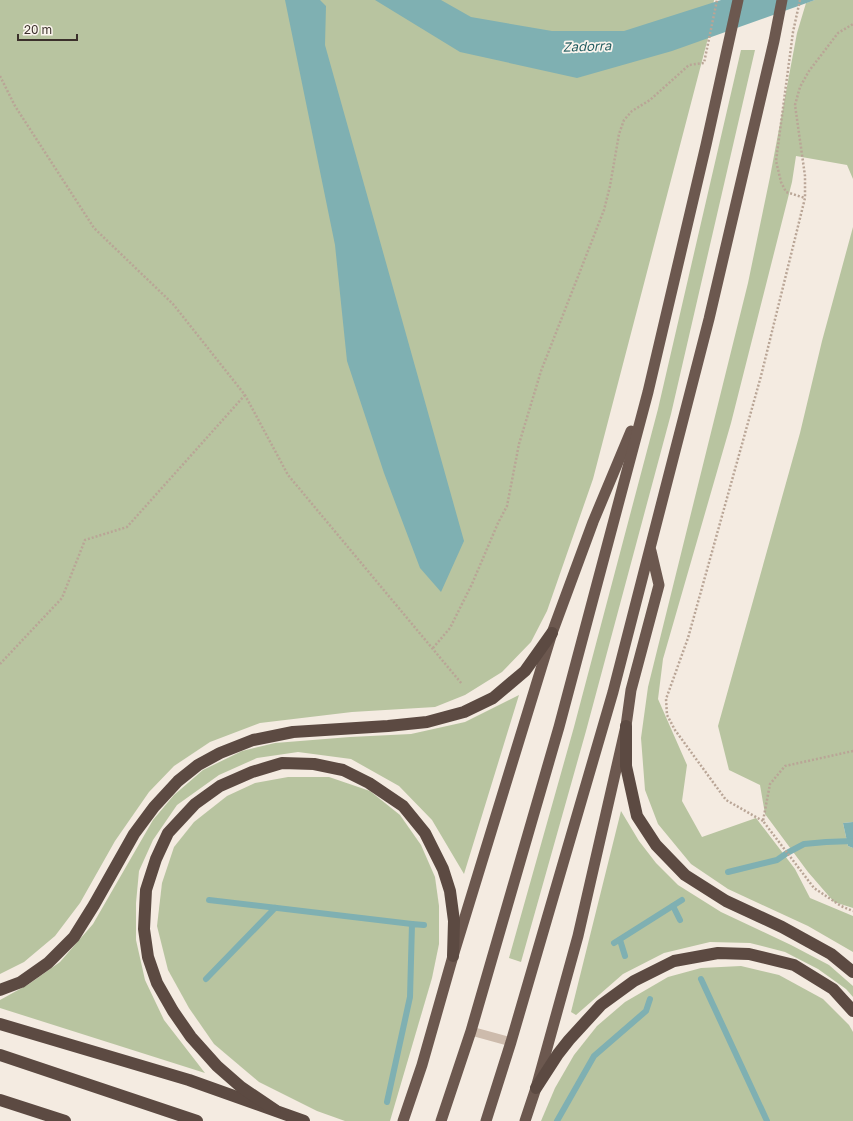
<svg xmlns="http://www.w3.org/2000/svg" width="853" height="1121" viewBox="0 0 853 1121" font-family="'Golos Text',sans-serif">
<rect width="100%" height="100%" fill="#f4ebe1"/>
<!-- green -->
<g fill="#b8c4a0">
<path d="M0,0H714L708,38L593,479L547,611L531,642L502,672L465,695L435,707L352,712L260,723L210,742L174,766L149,792L115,841L80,903L55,936L24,962L0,974Z"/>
<path d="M815,0H853V179L847,165L796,156L792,182L731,423L663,659L658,699L687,765L682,801L702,837L756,818L795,869L810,898L853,916V952L808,926L728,889L691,864L658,824L645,790L641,738L648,687L748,283L770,177L797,33L806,3Z"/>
<path d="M741,50H755L671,414L586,731L521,962L509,958L574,727L658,409Z"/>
<path d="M853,227V822L843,823L848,846L853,848V908L834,902L808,872L765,814L760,785L729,770L718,726L800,433L822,341Z"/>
<path d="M519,695L464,874L432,820L399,786L351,759L298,752L257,758L219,775L177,805L153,840L139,871L136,903V940L145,980L164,1020L205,1073L0,1008V1000L29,984L60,962L93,924L153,820L174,795L203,770L242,751L275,743L350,737L411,734L465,722Z"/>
<path d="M288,777H329L370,791L400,815L421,845L435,877L439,906V944L432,978L390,1121H345L317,1111L259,1082L214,1044L189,1008L168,970L157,926L162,883L174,847L194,822L227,796L255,783Z"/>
<path d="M621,811L639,841L656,863L678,885L721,912L791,945L829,965L853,986V997L846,989L818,969L785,952L750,943L710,942L664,953L623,974L576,1015L571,1012Z"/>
<path d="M741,966L779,975L823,999L849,1025L853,1032V1121H541L555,1088L574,1055L597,1026L625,1002L668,977L701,968Z"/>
</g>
<!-- water -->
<g fill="#7fb0b2">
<path d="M285,0H320L326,6L325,45L464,541L441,592L420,568L384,473L347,361L335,245Z"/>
<path d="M375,0H441L471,17L552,31H624L721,0H815L672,51L577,78L460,52Z"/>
<path d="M853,822V848L848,846L843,823Z"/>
</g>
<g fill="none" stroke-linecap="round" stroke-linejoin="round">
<!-- stream -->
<g stroke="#7fb0b2" stroke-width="6">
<path d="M728,872L777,860L787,853L804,844L826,842L853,841"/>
<path d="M209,900L412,924"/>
<path d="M673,906L680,920"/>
<path d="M620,940L625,956"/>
<path d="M614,943L682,900"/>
<path d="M206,979L275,908"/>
<path d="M701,979L767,1121"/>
<path d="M387,1102L410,997L412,924L424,925"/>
<path d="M557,1121L594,1056L646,1011L650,999"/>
</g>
<!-- path -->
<g stroke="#b9a596" stroke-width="2.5" stroke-dasharray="2 2" stroke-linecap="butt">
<path d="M800,0L793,32L776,161L781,182L786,192L805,198"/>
<path d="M0,76L15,106L94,228L173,304L245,395L288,475L462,684"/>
<path d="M433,648L450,628L472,584L498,523L507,506L519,444L541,371L604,210L610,186L619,134L624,120L632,111L650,100L689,65L704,63L717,0"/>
<path d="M0,664L62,598L85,540L127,527L245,395"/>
<path d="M853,751L785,766L770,784L763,821L814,888L841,906L853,911"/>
<path d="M763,821L726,800L675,730L667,715L666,699L688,638L761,376L805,198V176L795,105L800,87L809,71L838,33L853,24"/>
</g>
<!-- service -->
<path stroke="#cdbbac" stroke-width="9" d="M471,1031L511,1042"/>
<!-- trunk -->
<g stroke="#6c584f" stroke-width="11">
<path d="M403,1121L422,1065L453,956L552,633L593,522L631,431"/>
<path d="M441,1121L471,1031L559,727L648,392L706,145L738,0"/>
<path d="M486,1121L511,1042L613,692L709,319L774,41L782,0"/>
<path d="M525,1121L536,1088L578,936L626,726L631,690L659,585L651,551"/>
</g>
<!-- motorway -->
<g stroke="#5c4a42" stroke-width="12">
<path d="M626,726V766L637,816L656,845L685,875L726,901L782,927L831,954L853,972"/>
<path d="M0,990L21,982L48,963L74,937L94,905L134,834L154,807L178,781L198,765L220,753L253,740L293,732L388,726L427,722L464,712L493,698L525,671L552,633"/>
<path d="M0,1024L189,1080L304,1121"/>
<path d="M0,1055L197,1121"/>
<path d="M536,1088L558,1054L569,1040L601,1005L634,981L674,961L718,953L749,954L794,965L833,989L853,1011"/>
<path d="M0,1100L65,1121"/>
<path d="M275,1110L241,1087L217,1066L191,1037L173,1011L157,983L148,957L144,929L146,890L156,859L168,833L195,804L220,786L252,772L282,763L314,764L343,770L369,783L403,806L425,833L443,869L450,891L454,921L453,956"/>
</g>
</g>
<g text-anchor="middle" stroke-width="3.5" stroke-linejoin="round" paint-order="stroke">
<!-- water labels -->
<g font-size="13" font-style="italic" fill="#1f5a5e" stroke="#fbf5ee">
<text transform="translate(587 46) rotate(-2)" y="5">Zadorra</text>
</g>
</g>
<!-- scale -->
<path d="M18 34v6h59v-6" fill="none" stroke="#3b302b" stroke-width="2"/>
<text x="24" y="34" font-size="12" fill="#3b302b" stroke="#fbf5ee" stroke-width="3" paint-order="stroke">20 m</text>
</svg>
